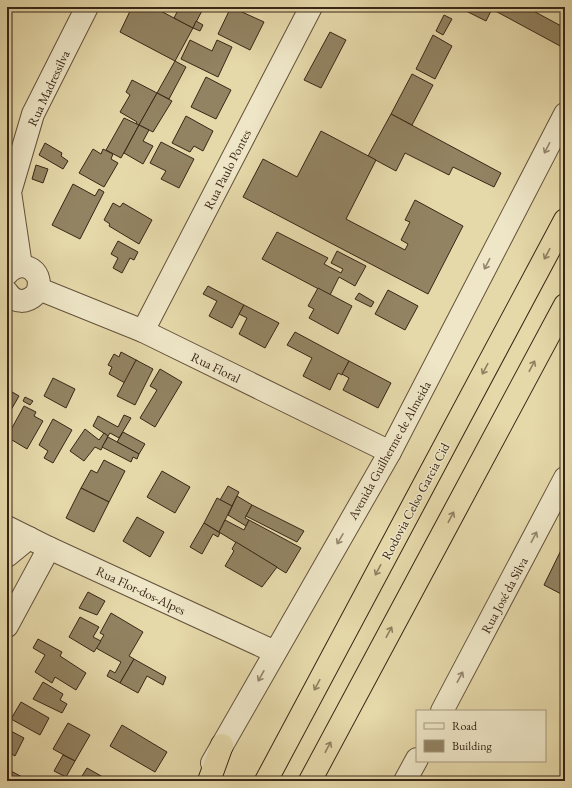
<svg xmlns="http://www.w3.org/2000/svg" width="572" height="788" viewBox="0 0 572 788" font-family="'EB Garamond',serif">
<rect width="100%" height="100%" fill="#e5d8a9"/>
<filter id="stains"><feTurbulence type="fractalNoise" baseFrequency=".005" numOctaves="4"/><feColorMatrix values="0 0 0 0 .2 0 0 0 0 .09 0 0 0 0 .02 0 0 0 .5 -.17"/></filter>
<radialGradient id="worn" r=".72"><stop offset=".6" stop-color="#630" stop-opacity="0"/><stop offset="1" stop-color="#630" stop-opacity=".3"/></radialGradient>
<!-- building -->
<g fill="#928362" stroke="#392616">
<path d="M132,7H153L193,28L175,61L120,32Z"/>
<path d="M177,7H204L193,28L174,18L179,8Z"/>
<path d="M231,7L264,22L250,50L218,34Z"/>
<path d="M458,7H489L492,9L486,21Z"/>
<path d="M488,7H526L565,28V41L562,47Z"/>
<path d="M444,15L452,19L443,35L436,31Z"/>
<path d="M196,21L203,25L200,31L193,28Z"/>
<path d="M330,32L346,40L321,88L304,80Z"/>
<path d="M433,35L452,46L435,79L416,69Z"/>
<path d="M190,40L212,51L217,40L232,47L218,77L181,59Z"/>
<path d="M175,61L186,67L169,99L157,93Z"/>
<path d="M412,74L433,85L412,125L391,114Z"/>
<path d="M206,77L231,90L216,119L191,107Z"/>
<path d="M132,80L157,93L139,125L136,124L137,122L120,112L130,95L126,92Z"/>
<path d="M157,93L172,101L153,132L139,125Z"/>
<path d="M391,114L501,173L494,187L453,167L449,175L405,153L396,171L368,156Z"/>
<path d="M186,116L213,131L203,151L194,146L190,152L172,143Z"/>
<path d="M124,118L139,125L121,158L106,150Z"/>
<path d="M139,125L149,130L143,141L153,146L143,164L124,153Z"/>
<path d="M321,131L376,160L346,219L405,250L408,244L401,240L410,222L405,220L415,200L463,226L428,294L243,197L263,159L297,177Z"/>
<path d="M161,142L194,159L179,188L161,179L166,171L150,163Z"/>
<path d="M45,143L62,153L61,156L68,161L63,169L39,155Z"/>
<path d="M93,149L101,154L103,149L113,154L111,159L118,163L104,187L79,173Z"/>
<path d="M36,165L48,169L43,183L32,179Z"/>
<path d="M73,184L95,196L99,189L104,192L80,239L52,225Z"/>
<path d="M113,203L120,207L123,203L152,220L139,244L109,226L110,224L104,220Z"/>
<path d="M277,232L328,258L324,264L341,273L343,269L331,263L337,251L366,266L355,286L339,277L330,295L262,259Z"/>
<path d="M118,241L138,252L134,260L130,258L122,273L113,268L118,258L111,254Z"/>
<path d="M208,286L244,305L232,328L209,316L217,301L203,294Z"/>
<path d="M318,288L352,306L338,334L309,318L314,309L308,306Z"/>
<path d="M388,290L418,306L405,330L375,314Z"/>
<path d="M359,293L374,302L371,307L355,299Z"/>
<path d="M244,305L279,323L265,348L239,334L247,318L239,314Z"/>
<path d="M295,332L349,361L342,375L338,373L330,390L303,376L312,358L287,345Z"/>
<path d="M121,352L138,361L125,383L109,374L112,367L108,365L114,354L119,357Z"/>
<path d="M136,360L153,369L135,405L117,396Z"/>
<path d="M349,361L391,383L378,408L343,390L349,378L342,374Z"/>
<path d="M160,369L182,382L155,427L140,418L157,390L150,386Z"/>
<path d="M53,378L75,389L66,408L44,396Z"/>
<path d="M7,389L19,396L7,417Z"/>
<path d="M25,397L33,401L30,405L23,401Z"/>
<path d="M24,406L36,412L34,416L43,421L27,449L7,437Z"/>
<path d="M124,415L131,418L119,438L110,433L108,436L93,426L98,416L118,427Z"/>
<path d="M53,419L72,430L53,463L44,458L48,451L39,445Z"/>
<path d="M85,429L99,440L104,433L108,436L101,450L95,447L84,461L70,451Z"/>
<path d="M123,432L145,444L139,454L117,442Z"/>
<path d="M108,437L139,454L137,459L133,457L131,462L102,447Z"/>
<path d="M104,460L125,471L109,502L81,488L91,470L97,473Z"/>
<path d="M162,471L190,487L175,513L147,497Z"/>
<path d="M228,486L239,492L232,506L220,500Z"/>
<path d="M81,488L109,502L94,532L66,518Z"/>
<path d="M237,496L252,505L245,518L249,520L246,526L228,515Z"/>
<path d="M217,498L232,506L219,532L204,523Z"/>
<path d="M252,505L304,531L297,542L246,516Z"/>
<path d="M137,517L164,532L150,557L123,541Z"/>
<path d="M225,520L244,530L249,520L301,548L286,573L219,532Z"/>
<path d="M204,523L220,533L218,537L213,534L202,554L190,547Z"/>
<path d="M236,542L277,567L262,587L225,566L234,551L232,549Z"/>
<path d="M565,542V596L544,585Z"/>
<path d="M88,592L105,601L97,615L79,608Z"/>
<path d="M111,613L143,632L129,656L134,659L120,683L107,676L110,670L115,673L121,662L96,648L104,635L100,633Z"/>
<path d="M80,617L99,627L93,637L101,641L94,652L69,637Z"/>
<path d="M38,639L62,652L60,656L86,673L76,690L55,677L52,683L35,672L45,655L33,648Z"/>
<path d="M134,659L166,677L163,685L147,676L138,693L120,683Z"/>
<path d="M43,682L63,694L60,700L67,704L62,713L33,699Z"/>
<path d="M21,702L49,718L40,735L11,719Z"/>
<path d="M68,723L90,735L75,761L53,749Z"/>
<path d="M122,725L167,752L155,772L110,746Z"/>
<path d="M7,729L24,738L15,756L7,751Z"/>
<path d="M63,755L75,761L66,777L54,771Z"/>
<path d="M87,768L110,781H79Z"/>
<path d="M7,769L30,781H7Z"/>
</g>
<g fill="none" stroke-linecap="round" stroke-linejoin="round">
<!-- minor casing -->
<g stroke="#64523b" stroke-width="24">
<g id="minor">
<path d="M143,331L311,7"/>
<path d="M7,527L49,548L275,652"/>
<path d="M7,556L29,538"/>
<path d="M7,626L49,548"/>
</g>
</g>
<!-- tertiary casing -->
<g stroke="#64523b" stroke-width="24">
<g id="tertiary">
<path d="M21,266L10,192L33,114L87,7"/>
<path d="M7,274C23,256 47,273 36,294C27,303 15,304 7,292"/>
<path d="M39,289L143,331L390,452"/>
<path d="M442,711L565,478"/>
<path d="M212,763L390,452L565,114"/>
<path d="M405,781L417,759"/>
</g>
</g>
<!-- motorway casing -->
<g stroke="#392616" stroke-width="24">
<g id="motorway">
<path d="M209,781L222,745"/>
<path d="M266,781L565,220"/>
<path d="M310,781L565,305"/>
</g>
</g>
<!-- minor -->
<use href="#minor" stroke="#eee6c7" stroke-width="22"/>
<!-- tertiary -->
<use href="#tertiary" stroke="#eee6c7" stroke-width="22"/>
<!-- motorway -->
<use href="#motorway" stroke="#e5d8a9" stroke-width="22"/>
</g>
<!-- one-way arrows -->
<defs><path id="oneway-shaft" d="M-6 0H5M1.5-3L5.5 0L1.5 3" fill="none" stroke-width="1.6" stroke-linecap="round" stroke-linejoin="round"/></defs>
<g stroke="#94866e">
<use href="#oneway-shaft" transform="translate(547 148) rotate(117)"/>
<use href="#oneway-shaft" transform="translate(487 264) rotate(117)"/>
<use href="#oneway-shaft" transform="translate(534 537) rotate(-62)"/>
<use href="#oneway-shaft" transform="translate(340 539) rotate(120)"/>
<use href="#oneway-shaft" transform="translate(261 676) rotate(119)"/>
<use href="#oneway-shaft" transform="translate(460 677) rotate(-62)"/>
</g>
<g stroke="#8f7f60">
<use href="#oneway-shaft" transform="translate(547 254) rotate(118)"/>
<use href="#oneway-shaft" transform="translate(532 366) rotate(-62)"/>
<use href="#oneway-shaft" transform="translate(485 369) rotate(118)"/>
<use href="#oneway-shaft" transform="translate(451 517) rotate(-62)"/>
<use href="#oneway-shaft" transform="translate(378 570) rotate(118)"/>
<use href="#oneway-shaft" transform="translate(389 632) rotate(-62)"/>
<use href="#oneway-shaft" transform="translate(317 685) rotate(118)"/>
<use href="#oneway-shaft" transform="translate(328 747) rotate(-62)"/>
</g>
<g text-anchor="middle" stroke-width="3" stroke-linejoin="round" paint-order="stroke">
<!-- street labels -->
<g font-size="13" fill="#392616" stroke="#eee6c7">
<text transform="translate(48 88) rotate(-65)" y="5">Rua Madressilva</text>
<text transform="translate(227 169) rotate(-63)" y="5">Rua Paulo Pontes</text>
<text transform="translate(216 367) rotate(26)" y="5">Rua Floral</text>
<text transform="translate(389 450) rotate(-61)" y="5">Avenida Guilherme de Almeida</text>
<text transform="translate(415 501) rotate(-62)" y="5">Rodovia Celso Garcia Cid</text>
<text transform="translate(141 590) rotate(25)" y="5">Rua Flor-dos-Alpes</text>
<text transform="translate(504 595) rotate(-62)" y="5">Rua José da Silva</text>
</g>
</g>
<!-- margin -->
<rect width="572" height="788" fill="none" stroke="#e5d8a9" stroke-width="24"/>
<rect x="8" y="8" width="556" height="772" fill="none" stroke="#392616" stroke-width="2"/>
<rect x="12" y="12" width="548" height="764" fill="none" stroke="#392616"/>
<!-- legend -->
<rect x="416" y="710" width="130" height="52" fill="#eee6c7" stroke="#a69980"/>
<rect x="424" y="723" width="20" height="6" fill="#eee6c7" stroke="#a69980"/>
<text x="452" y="730" font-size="12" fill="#392616">Road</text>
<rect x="424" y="740" width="20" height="12" fill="#928362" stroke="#a69980"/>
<text x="452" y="750" font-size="12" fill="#392616">Building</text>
<rect width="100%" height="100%" filter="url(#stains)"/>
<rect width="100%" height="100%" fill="url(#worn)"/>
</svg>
